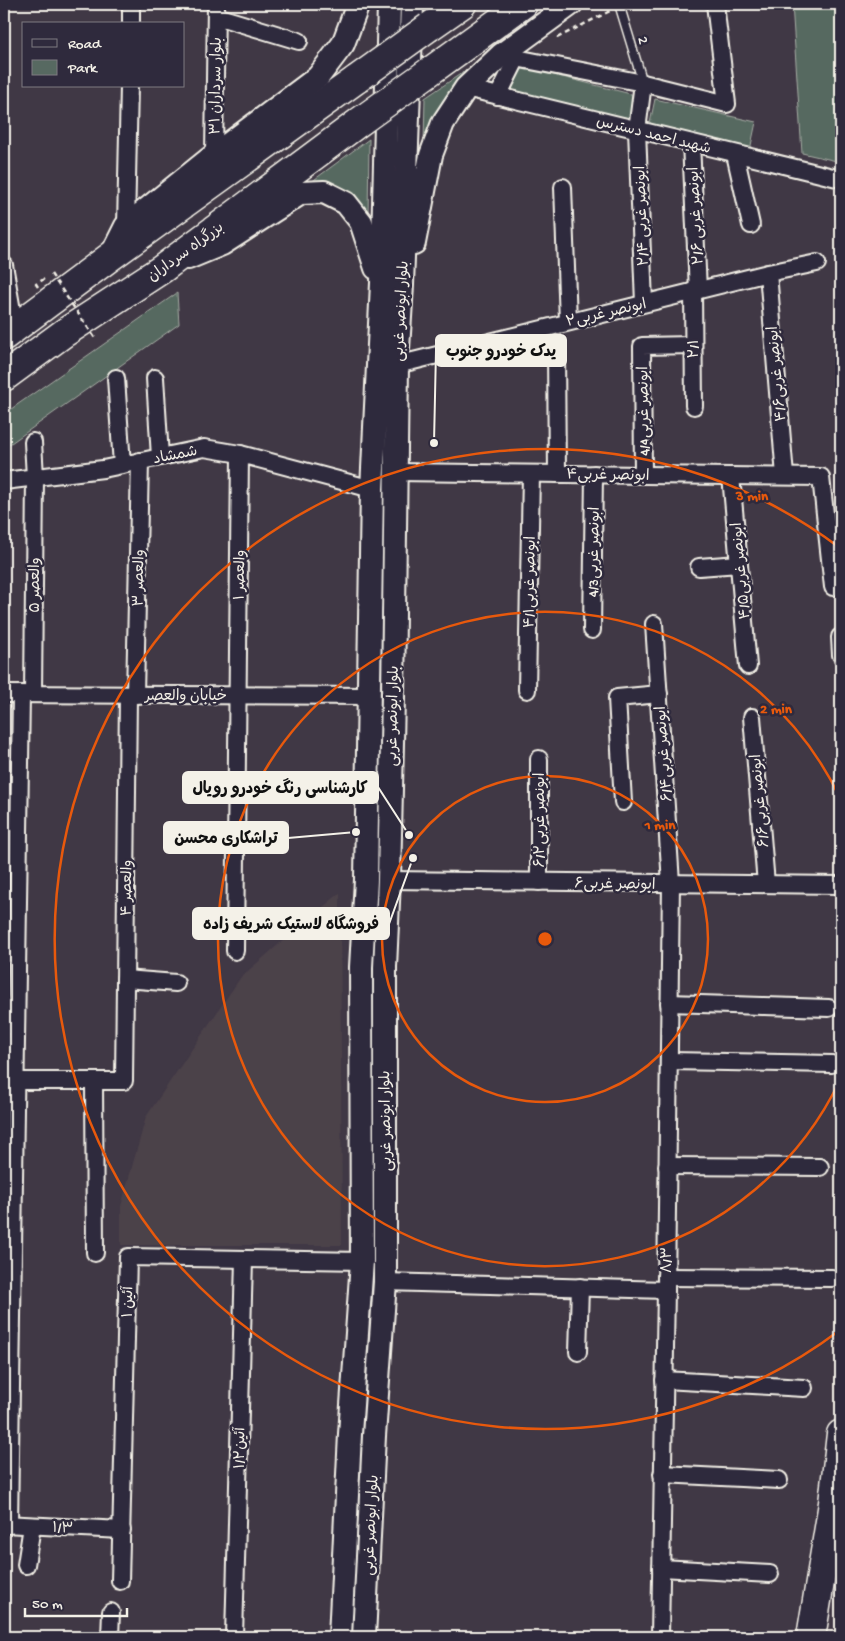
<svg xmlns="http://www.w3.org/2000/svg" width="845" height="1641" viewBox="0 0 845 1641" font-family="'Gochi Hand','Playpen Sans Arabic',sans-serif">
<rect width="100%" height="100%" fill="#403845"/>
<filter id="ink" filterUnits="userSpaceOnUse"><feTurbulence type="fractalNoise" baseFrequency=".02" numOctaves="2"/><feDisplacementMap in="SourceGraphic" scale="10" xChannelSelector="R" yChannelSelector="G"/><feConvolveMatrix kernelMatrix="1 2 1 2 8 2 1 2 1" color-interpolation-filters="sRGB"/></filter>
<g filter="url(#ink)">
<!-- built -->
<path fill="#4c424a" d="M340,893L342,1245H121V1206L146,1117L241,977L294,931Z"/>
<!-- green -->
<g fill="#576961" stroke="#a6ada4">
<path d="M792,4H841V162L802,153Z"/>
<path d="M487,56L424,143L425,98Z"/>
<path d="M518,66L635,95L629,119L512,90Z"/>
<path d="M655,99L756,122L750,150L649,128Z"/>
<path d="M369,139L368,218L307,185Z"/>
<path d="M177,293L179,324L4,448V414Z"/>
</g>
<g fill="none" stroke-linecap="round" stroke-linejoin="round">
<!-- lane casing -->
<g stroke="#f4f1e8" stroke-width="11">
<path id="lane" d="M619,4L643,83"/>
</g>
<!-- street casing -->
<g stroke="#f4f1e8" stroke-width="20">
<g id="street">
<path d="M216,16L299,41"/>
<path d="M131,24V4"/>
<path d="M501,55L643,83L727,104L715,4"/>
<path d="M643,83L637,130L644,303"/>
<path d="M466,88L841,179"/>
<path d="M498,96L517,58"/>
<path d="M691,143L698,290"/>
<path d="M735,154L751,225"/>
<path d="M214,155L216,4"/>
<path d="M563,187L568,321"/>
<path d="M126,226L129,86"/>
<path d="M4,265L15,328"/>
<path d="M768,273L785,476"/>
<path d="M693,291L694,406"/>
<path d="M556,350L557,474"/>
<path d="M397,365L768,273L817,263"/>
<path d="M116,378L122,465"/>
<path d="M155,378L160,457"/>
<path d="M33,442L35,477L33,694"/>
<path d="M395,472L821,477L833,587"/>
<path d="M643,475L642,346L693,345"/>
<path d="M731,476L748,666"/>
<path d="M4,481L103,469L204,448L240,454L372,489"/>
<path d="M699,567L739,564"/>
<path d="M654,624L671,883L666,1290L660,1637"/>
<path d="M592,630L594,474"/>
<path d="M840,637L841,655"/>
<path d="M527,690L531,474"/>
<path d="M4,694L369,696"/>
<path d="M135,695L140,461"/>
<path d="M752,717L766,884"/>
<path d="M539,759V882"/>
<path d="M623,802L617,698L659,694"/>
<path d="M389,880L841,885"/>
<path d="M235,951L240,454"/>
<path d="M125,979L176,983"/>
<path d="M669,1003L829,1008"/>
<path d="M669,1061L832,1064"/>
<path d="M16,1081H124L128,695"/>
<path d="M94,1081L95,1253"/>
<path d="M667,1166L820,1167"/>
<path d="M666,1277L832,1278"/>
<path d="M385,1282L666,1290"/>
<path d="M578,1352L580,1287"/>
<path d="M664,1380L804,1388"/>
<path d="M662,1474L779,1480"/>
<path d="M4,1524L122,1530"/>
<path d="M9,1525L21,694"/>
<path d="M26,1565L32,1526"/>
<path d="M661,1568L770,1574"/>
<path d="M120,1581L128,1257L362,1261"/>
<path d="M110,1637L111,1612"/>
<path d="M234,1637L244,1259"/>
</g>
</g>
<!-- secondary casing -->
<g stroke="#f4f1e8" stroke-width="26">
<g id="secondary">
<path d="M414,243L431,155L443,123L466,88L501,55L571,4"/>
<path d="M111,256L126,226L214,155L318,77L343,44L358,4"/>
<path d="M188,258L222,244L301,193L324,192L346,203L361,222L376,268"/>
<path d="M340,1637L350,1434L362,1261L361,967L366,880L372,489L382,283L389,4"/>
<path d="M364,1637L374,1436L385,1282V967L389,880L393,697L397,365L402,285L412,4"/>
</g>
</g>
<!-- highway casing -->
<g stroke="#f4f1e8" stroke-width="31">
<g id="highway">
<path d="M429,27L462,4"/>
<path d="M429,72L523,4"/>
<path d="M4,336L110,257L357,79"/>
<path d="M4,377L64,333L162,269L362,120"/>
<path d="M811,1637L833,1503L841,1434"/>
</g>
</g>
<!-- path -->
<g stroke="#f4f1e8" stroke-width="2.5" stroke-dasharray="5 4" stroke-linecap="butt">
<path d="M557,38L612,10"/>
<path d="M38,287L36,284L44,279"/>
</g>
<!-- lane -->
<use href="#lane" stroke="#2f2a3d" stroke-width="8"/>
<!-- street -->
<use href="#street" stroke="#2f2a3d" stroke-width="16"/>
<!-- secondary -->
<use href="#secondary" stroke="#2f2a3d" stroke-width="22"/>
<!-- highway -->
<use href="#highway" stroke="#2f2a3d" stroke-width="28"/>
<!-- highway-bridge casing -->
<g stroke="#f4f1e8" stroke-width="31" stroke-linecap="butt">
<g id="highway-bridge">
<path d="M357,79L429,27"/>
<path d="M362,120L429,72"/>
</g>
</g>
<!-- path-bridge -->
<path stroke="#f4f1e8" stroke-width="2.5" stroke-dasharray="5 4" stroke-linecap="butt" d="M51,274L95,338"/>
<!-- highway-bridge -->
<use href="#highway-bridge" stroke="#2f2a3d" stroke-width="28"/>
</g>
</g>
<!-- distance rings -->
<g fill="none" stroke="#e8590c" stroke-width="2.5">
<circle cx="545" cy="939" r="163"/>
<path d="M840 1080A327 327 0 1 1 840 798"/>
<path d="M840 1330A490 490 0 1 1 840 548"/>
</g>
<g text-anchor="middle" stroke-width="5" stroke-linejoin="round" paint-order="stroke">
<!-- street labels -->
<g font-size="15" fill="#f4f1e8" stroke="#2f2a3d">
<text transform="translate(644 40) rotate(74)" y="5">2</text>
<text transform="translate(215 86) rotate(-89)" y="5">بلوار سرداران ۳۱</text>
<text transform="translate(654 134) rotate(14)" y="5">شهید احمد دسترس</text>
<text transform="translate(641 216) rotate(-92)" y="5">ابونصر غربی ۲/۴</text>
<text transform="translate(695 216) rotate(-93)" y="5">ابونصر غربی ۲/۶</text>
<text transform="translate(185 251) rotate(-36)" y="5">بزرگراه سرداران</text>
<text transform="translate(400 311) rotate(-87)" y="5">بلوار ابونصر غربی</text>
<text transform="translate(606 312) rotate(-13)" y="5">۲ابونصر غربی</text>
<text transform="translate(693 349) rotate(-90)" y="5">۲/۱</text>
<text transform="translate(776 374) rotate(-95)" y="5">۴/۶ابونصر غربی</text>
<text transform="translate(643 411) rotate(-91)" y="5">4/4ابونصر غربی</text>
<text transform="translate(175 454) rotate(-11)" y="5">شمشاد</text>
<text transform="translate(608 474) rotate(1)" y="5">۴ابونصر غربی</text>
<text transform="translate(593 552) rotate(-89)" y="5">4/3ابونصر غربی</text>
<text transform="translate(740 571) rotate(-95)" y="5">۴/۵ابونصر غربی</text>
<text transform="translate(239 575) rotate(-89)" y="5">والعصر ۱</text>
<text transform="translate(138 578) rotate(-89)" y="5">والعصر ۳</text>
<text transform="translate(529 582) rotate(-89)" y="5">۴/۱ابونصر غربی</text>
<text transform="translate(34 585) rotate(-90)" y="5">والعصر ۵</text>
<text x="186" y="700">خیابان والعصر</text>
<text transform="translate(392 716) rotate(-89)" y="5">بلوار ابونصر غربی</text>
<text transform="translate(663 754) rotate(-94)" y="5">۶/۴ابونصر غربی</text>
<text transform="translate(759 801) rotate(-95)" y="5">۶/۶ابونصر غربی</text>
<text transform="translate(539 820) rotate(-90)" y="5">۶/۲ابونصر غربی</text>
<text transform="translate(615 883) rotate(1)" y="5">۶ابونصر غربی</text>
<text transform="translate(126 888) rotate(-89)" y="5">والعصر ۴</text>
<text transform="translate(385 1121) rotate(-91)" y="5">بلوار ابونصر غربی</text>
<text transform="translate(666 1260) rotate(-90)" y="5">۸/۳</text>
<text transform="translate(127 1302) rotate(-89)" y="5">آئین ۱</text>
<text transform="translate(239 1448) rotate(-89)" y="5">۱/۲آئین</text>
<text transform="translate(370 1525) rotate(-87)" y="5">بلوار ابونصر غربی</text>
<text transform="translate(63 1527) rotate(3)" y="5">۱/۳</text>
</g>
</g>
<circle cx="545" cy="939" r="8" fill="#e8590c" stroke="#2f2a3d" stroke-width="2.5"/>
<g font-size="15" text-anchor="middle" font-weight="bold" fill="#e8590c" stroke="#2f2a3d" stroke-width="5" stroke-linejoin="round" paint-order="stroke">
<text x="752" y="500">3 min</text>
<text x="776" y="713">2 min</text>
<text x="660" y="829">1 min</text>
</g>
<!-- callouts -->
<path fill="none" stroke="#f4f1e8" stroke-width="2" d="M434 443L436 350M409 835L378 787M356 832L288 838M413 858L389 924"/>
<g fill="#f4f1e8" stroke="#2f2a3d" stroke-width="2">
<circle cx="434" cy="443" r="5"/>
<circle cx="409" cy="835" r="5"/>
<circle cx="356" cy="832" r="5"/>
<circle cx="413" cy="858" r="5"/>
</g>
<g fill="#f4f1e8" stroke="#f4f1e8" stroke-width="2">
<rect x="436" y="335" width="130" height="31" rx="5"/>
<rect x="183" y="772" width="195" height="31" rx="5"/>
<rect x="164" y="822" width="124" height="31" rx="5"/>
<rect x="193" y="908" width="196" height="31" rx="5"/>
</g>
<g font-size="16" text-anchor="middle" font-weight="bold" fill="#111">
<text x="501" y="356">یدک خودرو جنوب</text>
<text x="280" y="793">کارشناسی رنگ خودرو رویال</text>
<text x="226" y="843">تراشکاری محسن</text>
<text x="291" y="929">فروشگاه لاستیک شریف زاده</text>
</g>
<!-- margin -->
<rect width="845" height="1641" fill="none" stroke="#2f2a3d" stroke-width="20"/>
<rect x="10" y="10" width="825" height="1621" fill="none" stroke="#f4f1e8" stroke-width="2" filter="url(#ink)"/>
<!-- legend -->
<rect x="22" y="22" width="162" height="65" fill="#2f2a3d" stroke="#7e7a81"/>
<rect x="32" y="39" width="25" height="8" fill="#2f2a3d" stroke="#7e7a81"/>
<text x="68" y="48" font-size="15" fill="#f4f1e8">Road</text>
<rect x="32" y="60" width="25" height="15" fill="#576961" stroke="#7e7a81"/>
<text x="68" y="72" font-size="15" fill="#f4f1e8">Park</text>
<!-- scale -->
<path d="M25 1608v8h102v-8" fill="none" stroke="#f4f1e8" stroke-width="2.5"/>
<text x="32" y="1608" font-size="15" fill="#f4f1e8" stroke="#2f2a3d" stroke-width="4" paint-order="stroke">50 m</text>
</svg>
